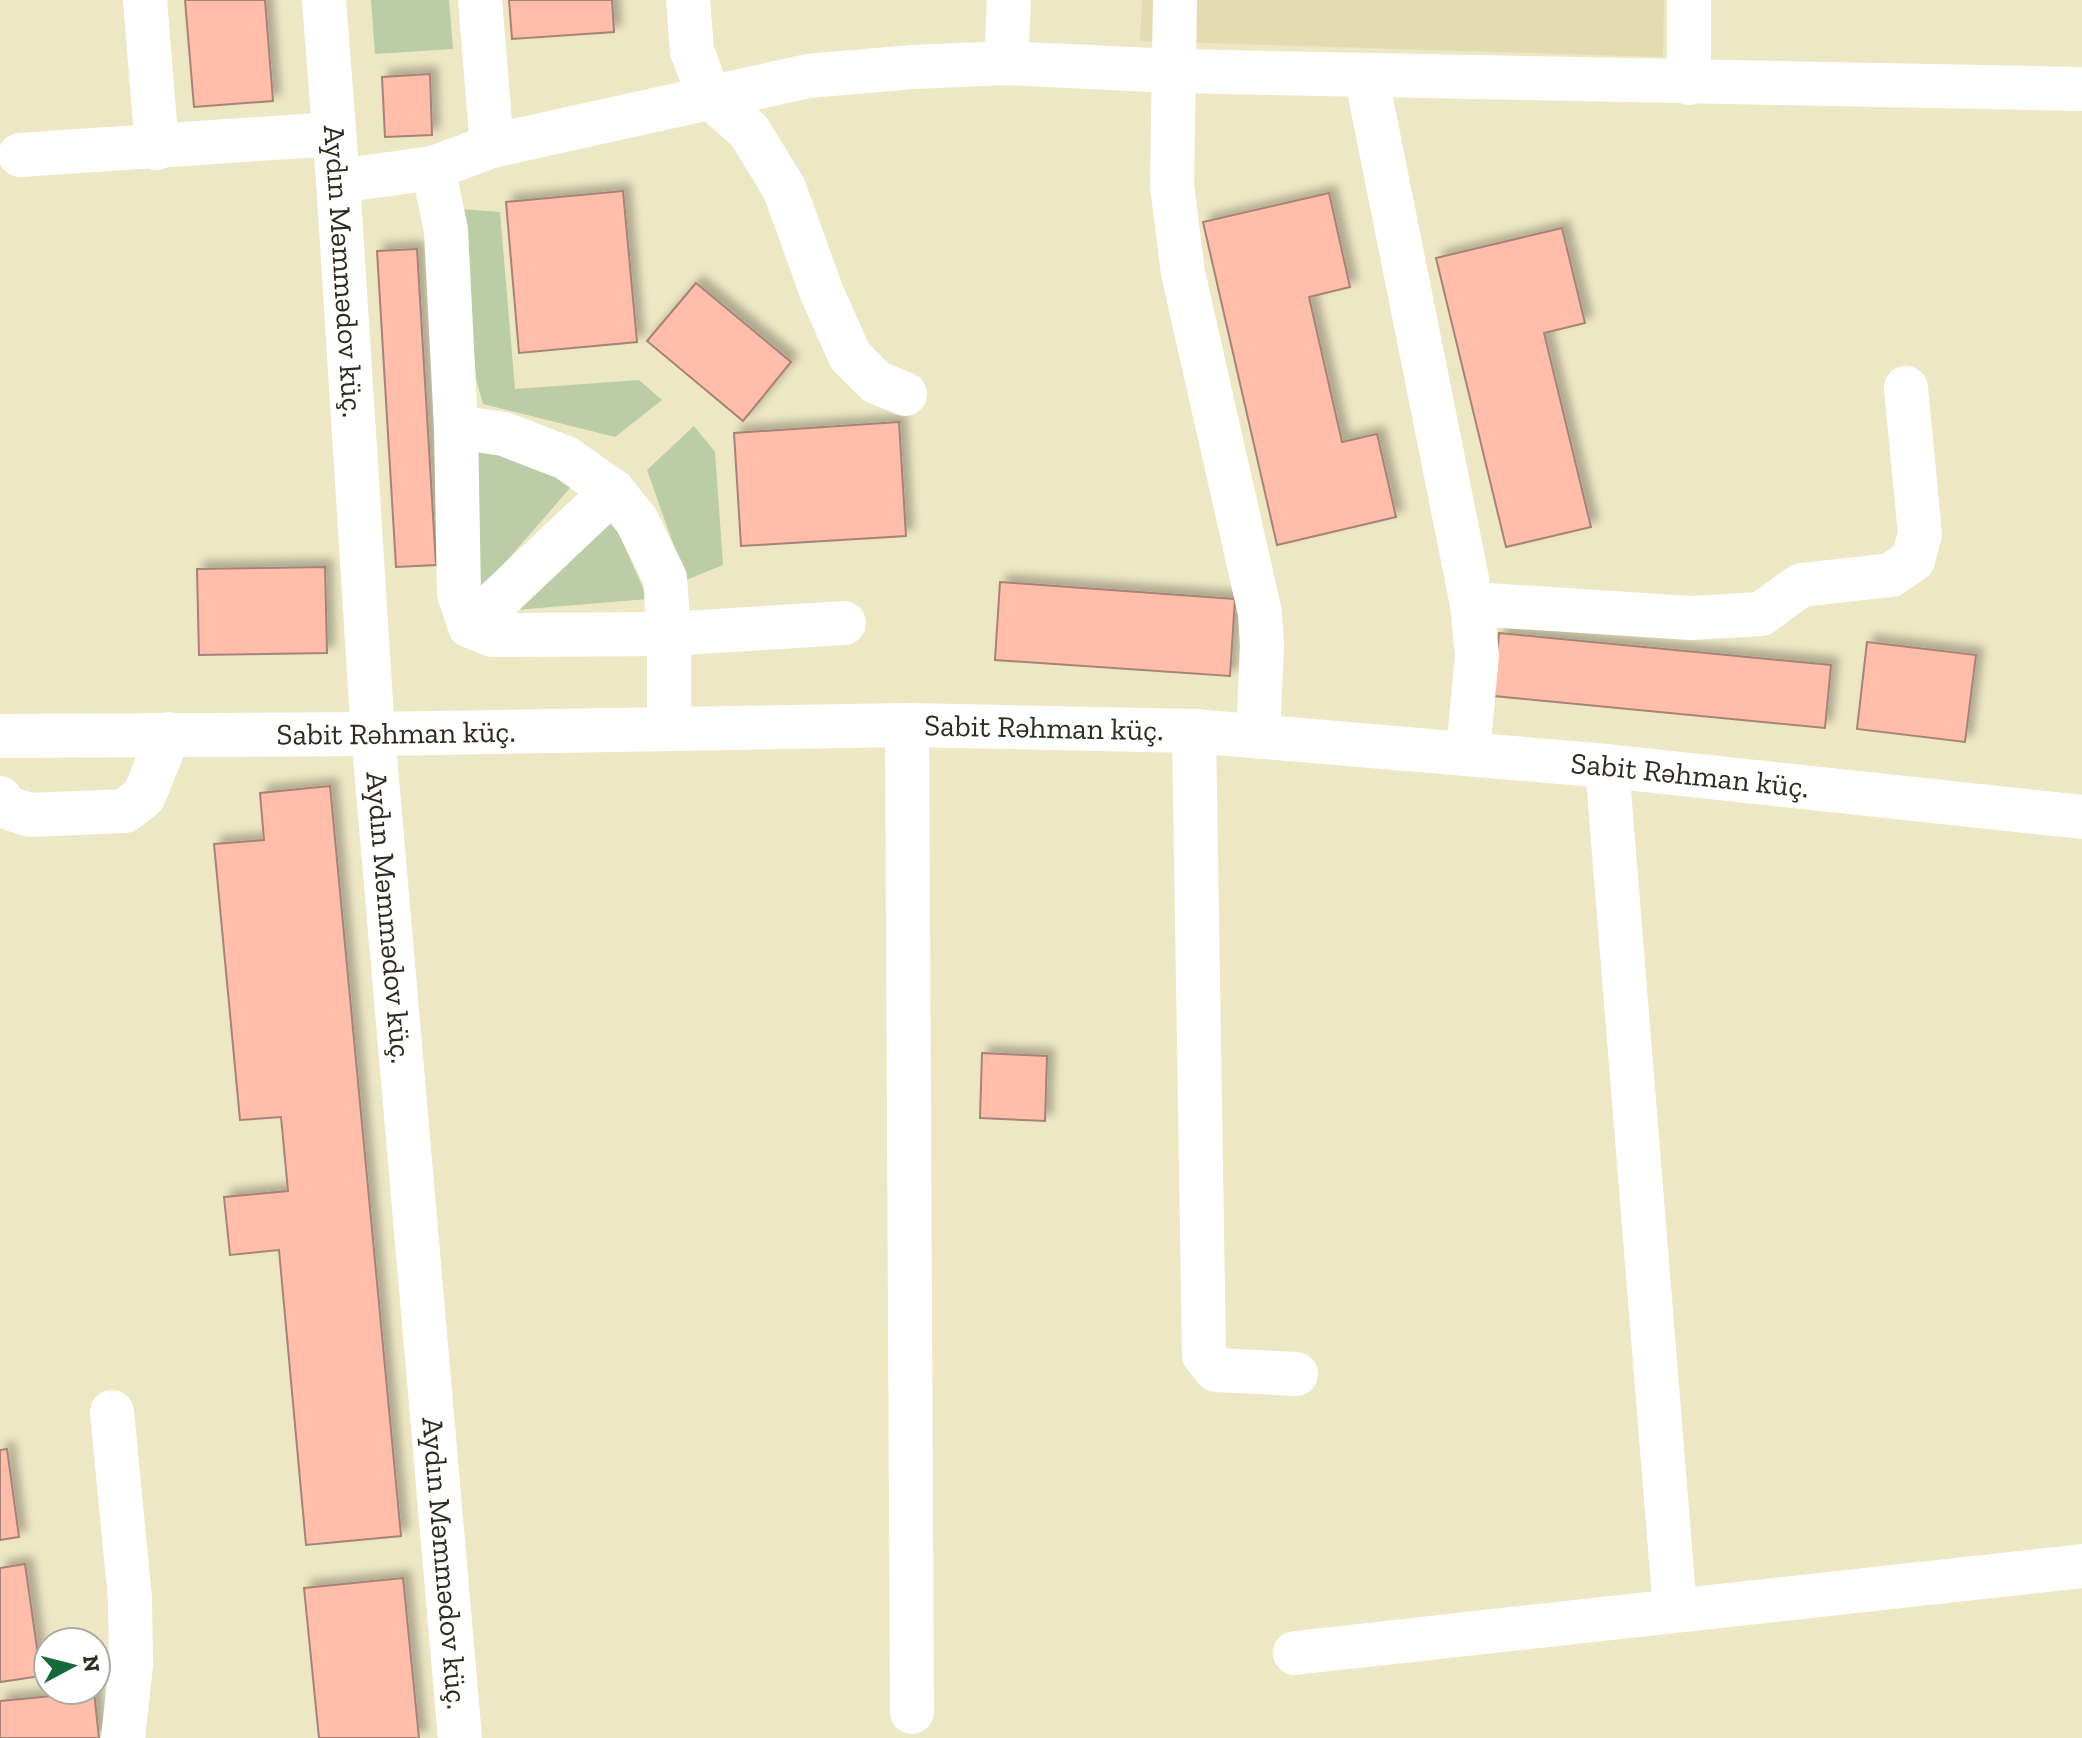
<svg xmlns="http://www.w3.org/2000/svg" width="2082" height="1738" viewBox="0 0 2082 1738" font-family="'Zilla Slab',serif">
<defs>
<filter id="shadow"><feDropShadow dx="7" dy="-7" stdDeviation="4" flood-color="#0004"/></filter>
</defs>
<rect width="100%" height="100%" fill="#eee7c4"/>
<!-- built -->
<path fill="#e3dbb2" d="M1142,0H1664L1663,57L1140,41Z"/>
<!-- green -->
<g fill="#bacda6">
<path d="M371,0H449L453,49L375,54Z"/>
<path d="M461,209L500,212L515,389L639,380L662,400L615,437L483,404L476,379Z"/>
<path d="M694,426L715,452L723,565L686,580L647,470Z"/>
<path d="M476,442L577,480L477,595Z"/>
<path d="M610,514L648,599L515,610Z"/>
</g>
<!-- building -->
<g fill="#ffbdaa" stroke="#a68378" stroke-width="2" filter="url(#shadow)">
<path d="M185,0H265L273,101L194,107Z"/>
<path d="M509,0H612L614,32L512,39Z"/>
<path d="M430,74L432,135L385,137L382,77Z"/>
<path d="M623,191L637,342L519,353L506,202Z"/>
<path d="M1329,193L1350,287L1309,297L1342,442L1377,434L1396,517L1277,545L1203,222Z"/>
<path d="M1562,228L1585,323L1544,333L1591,527L1506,547L1436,258Z"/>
<path d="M417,249L436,565L396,567L377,251Z"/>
<path d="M696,283L791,362L743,421L647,341Z"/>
<path d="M899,422L906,536L741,546L734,433Z"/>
<path d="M325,567L327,653L199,655L197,569Z"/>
<path d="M1000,582L1235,599L1230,676L995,660Z"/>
<path d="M1499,633L1831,665L1825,728L1494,696Z"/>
<path d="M1867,642L1976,655L1965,742L1857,729Z"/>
<path d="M330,786L401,1536L306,1545L279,1250L230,1255L224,1197L288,1191L281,1117L240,1120L214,844L264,840L260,793Z"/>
<path d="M982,1053L1047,1056L1045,1121L980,1118Z"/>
<path d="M7,1449L19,1537L0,1540V1450Z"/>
<path d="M25,1564L41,1676L0,1682V1568Z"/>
<path d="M403,1578L419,1738H319L304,1588Z"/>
<path d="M94,1692L99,1738H0V1701Z"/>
</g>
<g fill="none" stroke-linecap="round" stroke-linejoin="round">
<!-- minor -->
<g stroke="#fff" stroke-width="44">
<path d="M145,0L157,148"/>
<path id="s1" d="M324,0L338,181L373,734L460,1738"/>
<path d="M480,0L492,146"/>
<path d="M688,0L692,51L709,96L749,131L784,188L822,293L850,356L876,382L905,394"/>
<path d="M1175,0L1172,185L1183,273L1260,613L1262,646L1258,735"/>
<path d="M1006,63L1009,0"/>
<path d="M1366,75L1472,604L1477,655L1468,753"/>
<path d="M1689,83V0"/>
<path d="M20,155L333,134"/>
<path d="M433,168L446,230L456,427L459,594L470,626L492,635L669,634L844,623"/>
<path d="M338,181L433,168L492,146L808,76L913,67L1006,63L1173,71L2082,89"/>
<path d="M456,427L504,434L566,458L613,491L637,521L665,578L669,634V728"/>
<path d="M1472,604L1691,618L1761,614L1801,585L1891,575L1913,560L1920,534L1906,388"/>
<path d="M470,626L613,491"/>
<path d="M907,725L912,1712"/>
<path d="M1194,731L1204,1355L1216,1370L1296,1374"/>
<path d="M1607,766L1675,1610"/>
<path d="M0,798L6,807L30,815L125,811L144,796L169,734"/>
<path d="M112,1412L130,1599L131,1665L123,1738"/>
<path d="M1295,1653L2082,1566"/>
</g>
<!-- major -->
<path stroke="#fff" stroke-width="44" id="s2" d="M0,736L373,734L907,725L1194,731L1607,766L2082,817"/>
</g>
<g text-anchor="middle" stroke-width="6" stroke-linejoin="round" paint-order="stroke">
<!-- street labels -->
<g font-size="30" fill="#2f2c1f" stroke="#fff">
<text dy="10" stroke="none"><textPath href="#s1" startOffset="272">Aydın Məmmədov küç.</textPath></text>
<text dy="10" stroke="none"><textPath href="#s2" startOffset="1044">Sabit Rəhman küç.</textPath></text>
<text dy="10" stroke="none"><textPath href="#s2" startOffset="396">Sabit Rəhman küç.</textPath></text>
<text dy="10" stroke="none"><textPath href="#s2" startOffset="1692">Sabit Rəhman küç.</textPath></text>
<text dy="10" stroke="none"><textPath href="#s1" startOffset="920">Aydın Məmmədov küç.</textPath></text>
<text dy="10" stroke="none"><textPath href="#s1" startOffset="1568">Aydın Məmmədov küç.</textPath></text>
</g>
</g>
<!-- north arrow -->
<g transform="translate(72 1666) rotate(83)"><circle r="38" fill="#ffffff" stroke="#acaba5" stroke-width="2"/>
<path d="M0-6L14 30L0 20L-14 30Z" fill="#176939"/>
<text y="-12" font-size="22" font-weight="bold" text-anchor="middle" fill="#2f2c1f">N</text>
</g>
</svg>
